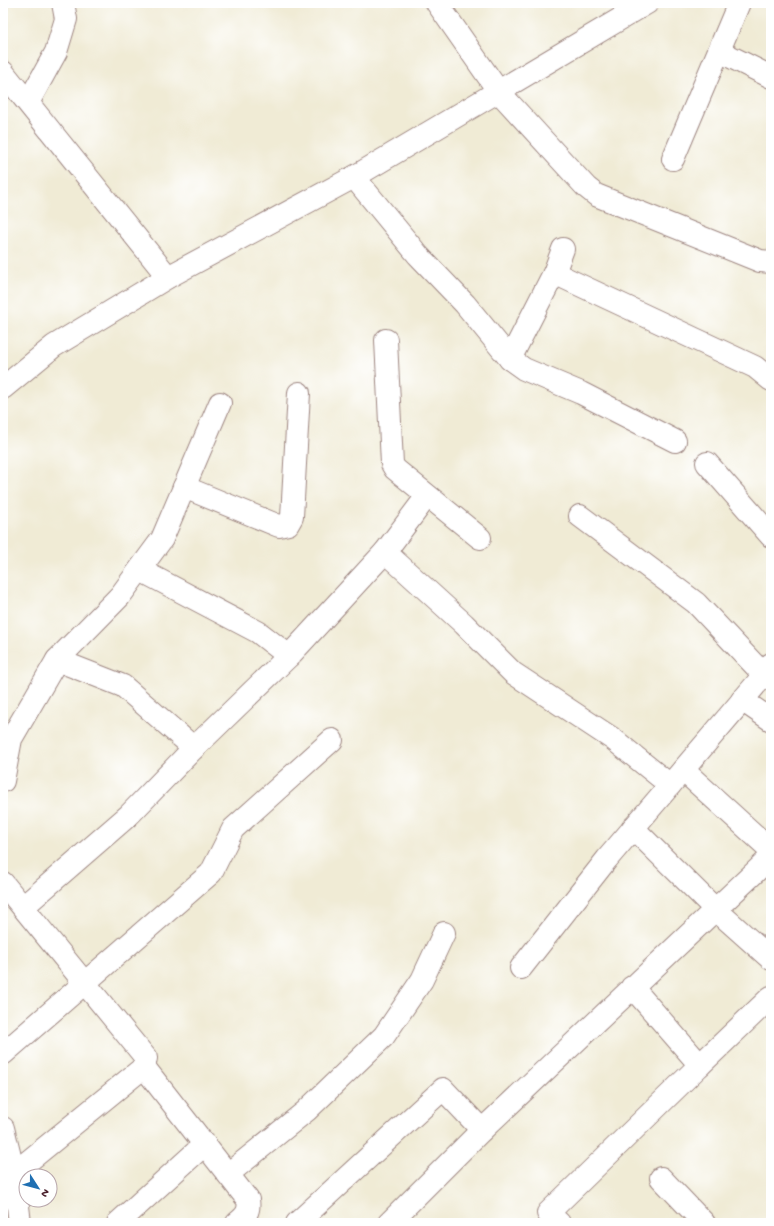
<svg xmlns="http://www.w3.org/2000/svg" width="774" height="1226" viewBox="0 0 774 1226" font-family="'Gochi Hand',sans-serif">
<rect width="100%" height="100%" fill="#fff"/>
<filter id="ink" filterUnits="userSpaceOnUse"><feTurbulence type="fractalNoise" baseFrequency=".025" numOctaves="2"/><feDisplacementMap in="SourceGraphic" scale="8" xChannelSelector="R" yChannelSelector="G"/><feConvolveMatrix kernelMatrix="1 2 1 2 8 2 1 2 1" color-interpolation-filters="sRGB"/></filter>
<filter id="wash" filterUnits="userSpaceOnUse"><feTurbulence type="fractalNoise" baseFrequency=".012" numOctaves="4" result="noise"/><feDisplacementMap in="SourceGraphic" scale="16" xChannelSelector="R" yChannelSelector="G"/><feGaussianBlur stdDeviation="0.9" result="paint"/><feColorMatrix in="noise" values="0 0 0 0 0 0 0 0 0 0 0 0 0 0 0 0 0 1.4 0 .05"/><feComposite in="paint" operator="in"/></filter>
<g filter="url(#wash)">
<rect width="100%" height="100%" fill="#f0ebd5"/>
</g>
<g filter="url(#ink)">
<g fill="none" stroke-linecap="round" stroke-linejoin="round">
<!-- minor casing -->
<g stroke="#9d8580" stroke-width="24">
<g id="minor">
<path d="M437,3L499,92L586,187L596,195L760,261L771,262"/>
<path d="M719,51L771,77"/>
<path d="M3,72L168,277"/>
<path d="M29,101L56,52L66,19L63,3"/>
<path d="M673,159L739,3"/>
<path d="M354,177L418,255L465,304L510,359L524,369L581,393L675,441"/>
<path d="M554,273L755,367L771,380"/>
<path d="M386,340L392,464L395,469L480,538"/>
<path d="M510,359L554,273L563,249"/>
<path d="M3,388L54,346L168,277L354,177L647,3"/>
<path d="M707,463L771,536"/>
<path d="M184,487L279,526L288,524L292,517L299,393"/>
<path d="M580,516L696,603L764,675"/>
<path d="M385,552L464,624L513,673L613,739L670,785"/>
<path d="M140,570L258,632L289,656"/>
<path d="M57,660L123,686L194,748"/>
<path d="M742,700L771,720"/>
<path d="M683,770L771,850"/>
<path d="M3,781L11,739L57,660L120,596L162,539L220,403"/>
<path d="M633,828L715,909L771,959"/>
<path d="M3,883L146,1058L144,1067L14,1173"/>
<path d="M23,907L129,815L194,748L289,656L385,552L427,496"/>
<path d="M521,968L607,859L764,675L771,664"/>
<path d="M3,1054L211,873L233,829L332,740"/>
<path d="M700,1065L771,997"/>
<path d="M144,1067L248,1200C250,1211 246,1216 237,1223"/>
<path d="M3,1128L14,1173L20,1223"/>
<path d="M228,1174L306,1111L384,1036L422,980L444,933"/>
<path d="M661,1178L704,1223"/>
<path d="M118,1223L205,1144"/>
<path d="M297,1223L443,1089L482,1130"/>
<path d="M389,1223L482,1130L771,857"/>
<path d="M559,1223L548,1213L700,1065L632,987"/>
</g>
</g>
<!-- minor -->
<use href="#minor" stroke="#fff" stroke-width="22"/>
</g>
</g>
<!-- margin -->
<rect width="774" height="1226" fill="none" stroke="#fff" stroke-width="16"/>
<!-- north arrow -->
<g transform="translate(38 1188) rotate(126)"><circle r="19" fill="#ffffff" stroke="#b7a5aa"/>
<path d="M0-3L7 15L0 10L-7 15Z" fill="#1f6fb2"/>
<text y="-6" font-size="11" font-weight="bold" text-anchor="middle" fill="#4a1f2b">N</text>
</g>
</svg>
